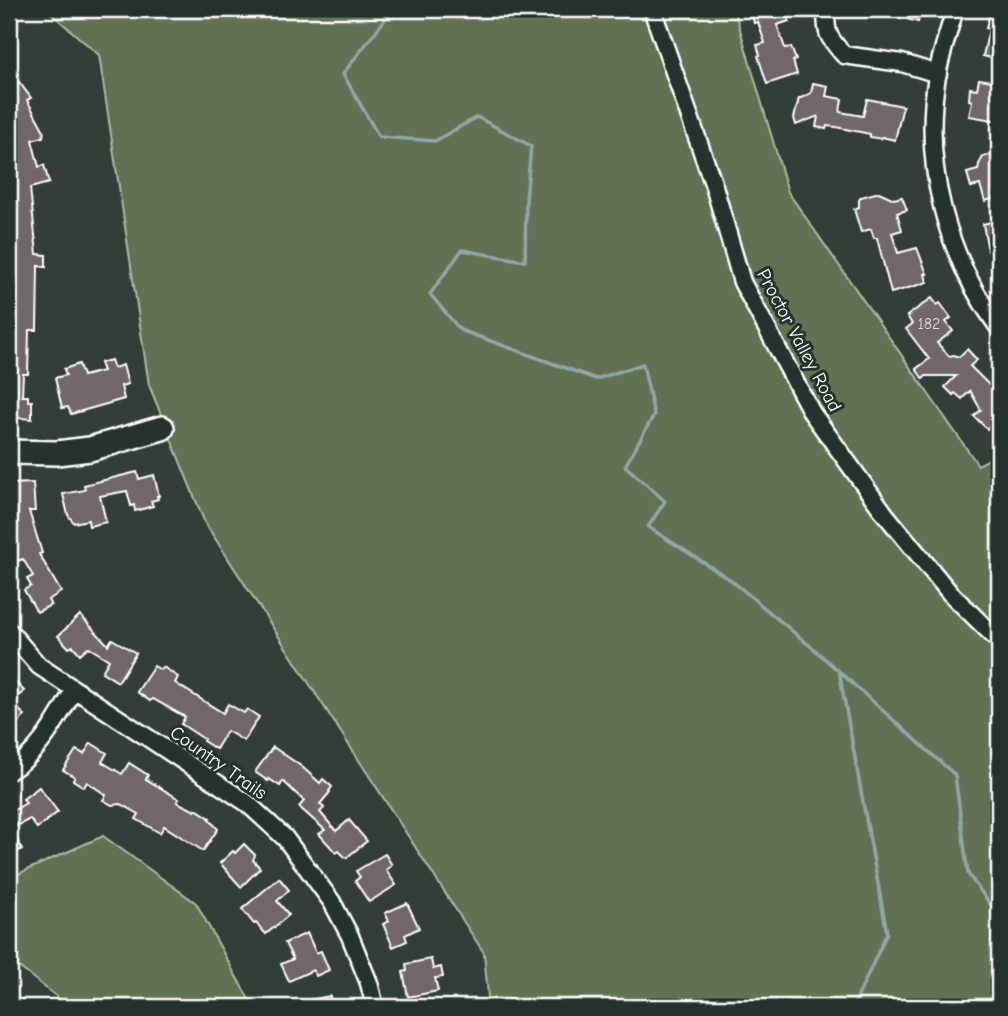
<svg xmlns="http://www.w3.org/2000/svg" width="1008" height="1016" viewBox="0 0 1008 1016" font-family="'Comic Neue',sans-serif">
<rect width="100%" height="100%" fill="#353d39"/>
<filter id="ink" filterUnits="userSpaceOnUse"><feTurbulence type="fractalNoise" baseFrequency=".0143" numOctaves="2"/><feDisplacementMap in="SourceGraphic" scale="14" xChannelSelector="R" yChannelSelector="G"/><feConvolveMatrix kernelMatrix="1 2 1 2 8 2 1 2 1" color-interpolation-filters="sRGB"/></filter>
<g filter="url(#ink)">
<!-- green -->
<g fill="#627152" stroke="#b0b8a8" stroke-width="2">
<path d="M46,9H734L788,192L978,465L999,454V1007H489L484,953L205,523L149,385L99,55Z"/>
<path d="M103,836L196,903L253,1007H70L15,964L9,963V878Z"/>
</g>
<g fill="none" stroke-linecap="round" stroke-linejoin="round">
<!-- stream -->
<g stroke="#92a6a9" stroke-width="3.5">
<path d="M393,9L343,74L379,137L435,141L477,117L531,146L526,199L525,261L462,250L430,294L460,330L596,379L643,364L654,415L625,466L665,501L648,527L731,580L815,650L955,775L968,874L999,916"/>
<path d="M839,671L887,933L853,1007"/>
</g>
</g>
<!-- building -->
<g fill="#716669" stroke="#fff" stroke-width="2">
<path d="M753,9H785L789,21L777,25L785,48L791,47L796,60L793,61L797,74L767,84L758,56L760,55L757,45L765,43L758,22L754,23L751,12L754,11Z"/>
<path d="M880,9H921V12L918,22L880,12Z"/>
<path d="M993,9H999V60L983,56L989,29L986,28L989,16H992Z"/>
<path d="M9,76L15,85L19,82L31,98L27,100L44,131L43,137L32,140L39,167L44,165L49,183L30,188L37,254L46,255V267L38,266L37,330H29L28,374H23L22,396H28V401H32V419L9,417V291H16V271H9V179L15,177L11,159L17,158L9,143Z"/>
<path d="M979,79L999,82V121L969,116L972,101L969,100L970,88L977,89Z"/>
<path d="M813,83L828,86L826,96L842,99L840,112L863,116L867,99L903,106L895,140L882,137L881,139L870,137V134L836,127L827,126L826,129L816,127L818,116L796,125L794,118L799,98H801L811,93Z"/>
<path d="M999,152V197L985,201L980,185L971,187L967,173L978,170L979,164L983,157Z"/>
<path d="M879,192L894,199L902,197L907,210L897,213L902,230L892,233L898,253L917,248L927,274H925L927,282L922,284L891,293L877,238H874L871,229L861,232L854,209L859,207V200L861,197Z"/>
<path d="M999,220V269L996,270L991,250L988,251L983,224Z"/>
<path d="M932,298L937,305L940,303L951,318L946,322L953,331L937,343L949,356L954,355L959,357L967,349L977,360L970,366L990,386L999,377V428L994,422L987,429L974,416L981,410L970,391L962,399L955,393L953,395L945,387L956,376H926L923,379L916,369L929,359L906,329L912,324L907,316Z"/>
<path d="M111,360L114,368L123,365L128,384L121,386L124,399L71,414L68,407L62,408L55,378L66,375L64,369L79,364L83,376L103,371L100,363Z"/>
<path d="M137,472L139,479L154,475L159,496H157L158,499L151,501L153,506L135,511L134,505L131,506L127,491L100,496L106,522L89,526L88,520L74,523L68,515L63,494L85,490L84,485Z"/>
<path d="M33,483L35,511H29L42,553L39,554L61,592L48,600L51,605L37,612L24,590L31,586L27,579L33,576L23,559L9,564V543L17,541L10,518H9V484Z"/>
<path d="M80,615L108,645L112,639L136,653L118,682L102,672L109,660L88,647L80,654L73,646L69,648L58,636Z"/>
<path d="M154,666L161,670L163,667L178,677L175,683L223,713L228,704L244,713L247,709L259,717L244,741L227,731L216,749L203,741L204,739L181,724L185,717L153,699L150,701L137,692Z"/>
<path d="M9,675L24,691L12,702L25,716L9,730Z"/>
<path d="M91,743L107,753L102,762L122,774L129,763L148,775L146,779L179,799L177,802L195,811L196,809L210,818L209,819L218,829L203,851L164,826L160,833L136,819L139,814L121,804L112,805L103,800L106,795L87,782L84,787L73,780L75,777L63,770L76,750L84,754Z"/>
<path d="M273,747L301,766L320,783L323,779L332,787L329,791L330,792L320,804L324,808L320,812L336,831L349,820L367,841L346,858L339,851L336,853L319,834L325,830L299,807L304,801L283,781L280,786L269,779L268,781L255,772Z"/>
<path d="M39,787L58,812L37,828L30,819L11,829L22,849L9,856V813L26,803L23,799Z"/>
<path d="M244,844L255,855L253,860L260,868L241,887L220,863L233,851L235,853Z"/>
<path d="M385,854L392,865L386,870L396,885L369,902L355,881L360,877L356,871Z"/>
<path d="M279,878L289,890L277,901L289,915L266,934L256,923L254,924L242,909Z"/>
<path d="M407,903L419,928L405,935L407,941L393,947L383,924L389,921L385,913Z"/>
<path d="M307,933L316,953L321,951L329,970L316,976L313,970L289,981L281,964L293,959L285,943Z"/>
<path d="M431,959L433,969L441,967L443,977L435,978L438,991L408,997L403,972L407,971L406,964Z"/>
<path d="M330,996L332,1007H299V1002Z"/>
</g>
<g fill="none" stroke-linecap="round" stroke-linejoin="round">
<!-- street casing -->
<g stroke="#fff" stroke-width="21">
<g id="street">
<path d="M652,9L714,186L742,282L812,413L885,514L950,593L999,641"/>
<path d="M826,9C826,34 827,36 844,55L902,63L938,74"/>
<path d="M955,9C949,31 941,53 937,76C922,164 946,256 999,328"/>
<path d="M9,631L39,666L247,803L285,838L332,902L350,936L369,983L375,1007"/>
<path d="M9,771C39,754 57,719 74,690"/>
</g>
</g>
<!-- secondary casing -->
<g stroke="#fff" stroke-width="28">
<path id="secondary" d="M9,452L57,453L90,449L162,428"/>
</g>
<!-- street -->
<use href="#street" stroke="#26332d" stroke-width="16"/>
<!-- secondary -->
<use href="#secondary" stroke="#26332d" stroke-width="23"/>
</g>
</g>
<g text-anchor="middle" stroke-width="6" stroke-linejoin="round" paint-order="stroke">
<!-- number labels -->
<g font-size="16" fill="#dcd9da">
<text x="929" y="329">182</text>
</g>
<!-- street labels -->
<g font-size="19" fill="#fff" stroke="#26332d">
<text transform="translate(800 340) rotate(62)" y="7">Proctor Valley Road</text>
<text transform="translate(219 762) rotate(35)" y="7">Country Trails</text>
</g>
</g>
<!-- margin -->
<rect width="1008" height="1016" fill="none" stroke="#26332d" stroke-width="35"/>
<rect x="18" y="18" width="973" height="981" fill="none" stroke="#fff" stroke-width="2.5" filter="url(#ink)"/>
</svg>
